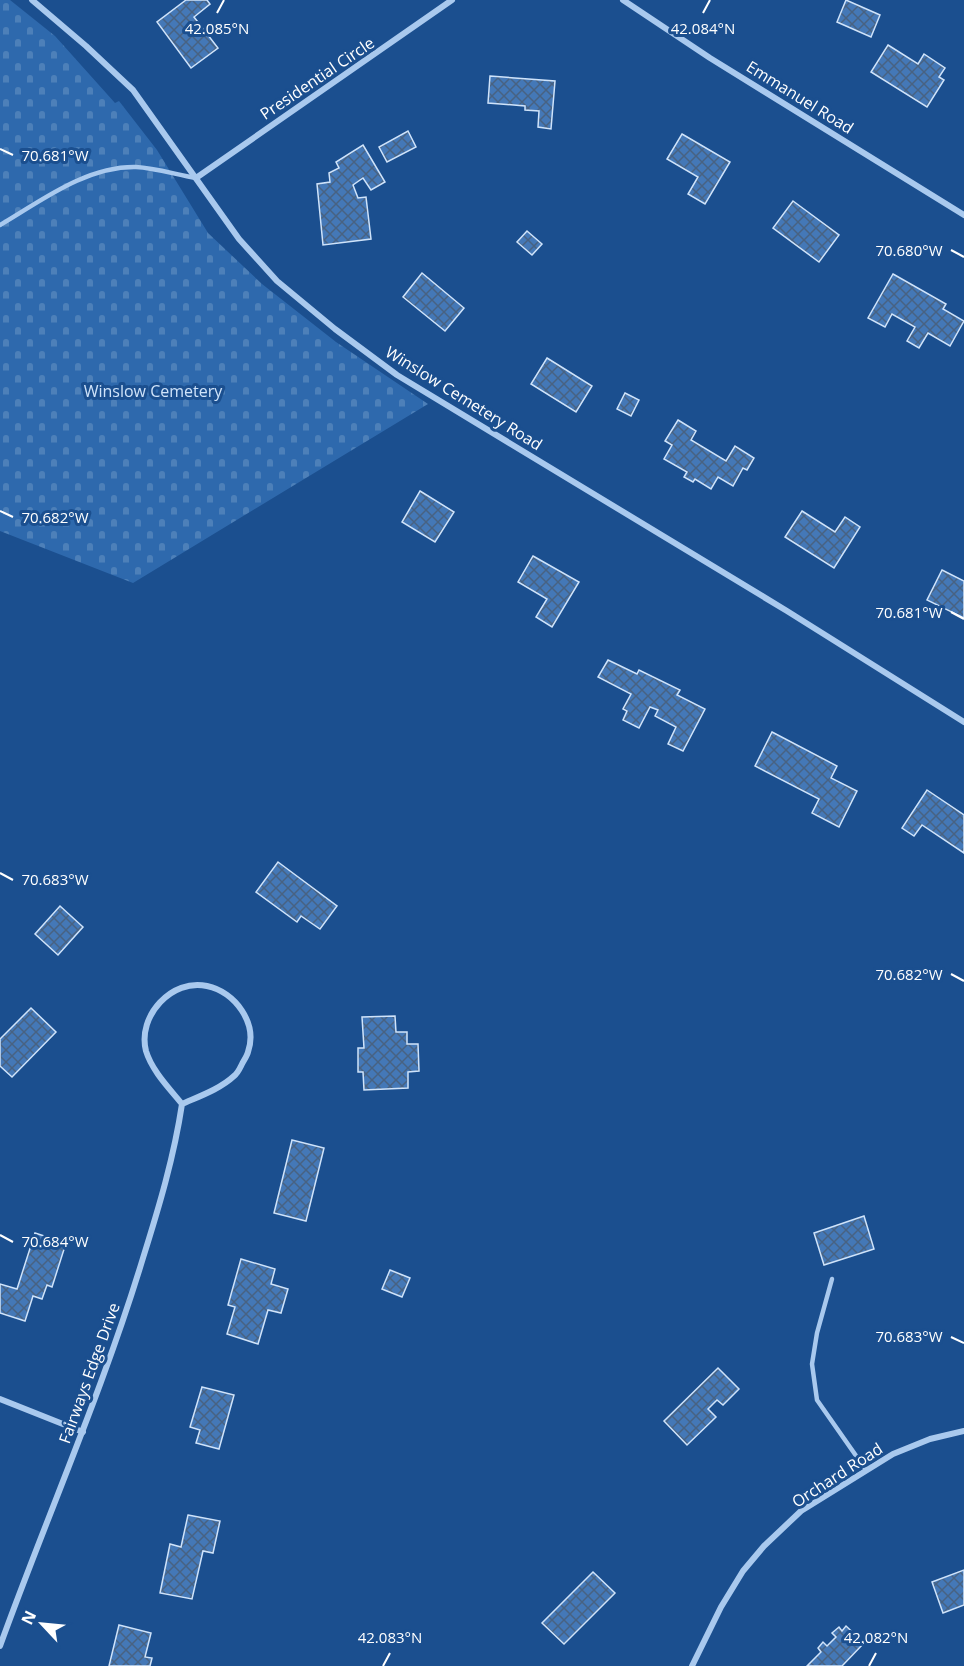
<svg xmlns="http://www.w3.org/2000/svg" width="964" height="1666" viewBox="0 0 964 1666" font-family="'Open Sans',sans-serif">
<defs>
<pattern id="cemetery-stones" width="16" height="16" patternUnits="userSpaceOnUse" patternTransform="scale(1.5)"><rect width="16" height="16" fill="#2e69ad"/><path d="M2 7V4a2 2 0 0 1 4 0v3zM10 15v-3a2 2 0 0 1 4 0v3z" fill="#4d80b9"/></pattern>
<pattern id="building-cross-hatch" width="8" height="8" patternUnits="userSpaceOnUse" patternTransform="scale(1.5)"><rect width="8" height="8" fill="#4478b7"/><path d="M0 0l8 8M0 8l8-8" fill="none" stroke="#486282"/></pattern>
</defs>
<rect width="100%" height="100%" fill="#1b4f8f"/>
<!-- cemetery -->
<path fill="url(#cemetery-stones)" d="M0,0H10L55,36L115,103L119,101L157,150L208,233L262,284L336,342L428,404L133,583L0,531Z"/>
<!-- building -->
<g fill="url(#building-cross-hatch)" stroke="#cfe3fa" stroke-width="1.5">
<path d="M186,0H207L210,4L194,17L218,48L191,68L157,22Z"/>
<path d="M846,0L880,15L871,37L837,22Z"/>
<path d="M888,45L918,64L924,54L945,68L939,77L944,80L927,107L871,72Z"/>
<path d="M490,76L555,81L551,129L538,127L539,111L525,110V106L488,103Z"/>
<path d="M408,131L416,147L387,162L379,147Z"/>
<path d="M682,134L730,162L705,204L688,194L698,177L667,159Z"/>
<path d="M363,145L385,182L371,190L363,178L353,185L358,198L366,197L371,239L323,245L317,184L330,182L329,173L339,168L336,162Z"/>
<path d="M793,201L839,235L819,262L773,228Z"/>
<path d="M527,231L542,244L532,255L517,242Z"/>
<path d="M422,273L464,308L445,331L403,297Z"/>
<path d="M893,274L946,304L943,309L964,321L950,346L928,333L919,348L907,341L915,327L892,314L885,327L868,318Z"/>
<path d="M547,358L592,386L576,412L531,384Z"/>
<path d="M625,393L639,400L631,416L617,409Z"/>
<path d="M678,420L696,431L691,440L726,461L735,446L754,458L747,470L743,468L733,486L718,477L711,489L695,479L693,482L684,477L687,472L664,459L672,445L665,441Z"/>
<path d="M420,491L454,512L435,542L402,522Z"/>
<path d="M802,511L835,532L845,517L860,527L834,568L785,537Z"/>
<path d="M533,556L579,582L552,627L536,617L547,599L518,582Z"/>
<path d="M942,570L964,581V618L927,600Z"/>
<path d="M608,660L637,674L639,670L680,690L677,695L705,709L683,751L668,744L676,727L655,716L658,710L650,707L639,728L623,720L627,711L623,709L631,694L598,677Z"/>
<path d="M772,732L837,766L831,778L857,791L839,827L812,813L819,799L755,766Z"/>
<path d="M927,790L964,815V853L922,825L914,836L902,828Z"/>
<path d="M278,862L337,906L320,929L301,916L297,922L256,892Z"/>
<path d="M60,906L83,927L58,955L35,934Z"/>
<path d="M31,1008L56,1032L12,1077L0,1066V1039Z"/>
<path d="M395,1016L396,1032H407V1044H418L419,1071L408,1072V1088L364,1090L363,1072H358V1048H364L362,1017Z"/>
<path d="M292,1140L324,1148L306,1221L274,1213Z"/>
<path d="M864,1216L874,1249L824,1265L814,1233Z"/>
<path d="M35,1233L66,1243L52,1287L47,1285L42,1299L33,1296L25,1321L0,1313V1284L17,1289Z"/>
<path d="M241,1259L275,1269L271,1284L288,1289L281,1313L268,1310L258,1344L227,1334L235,1307L228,1305Z"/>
<path d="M390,1270L410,1278L402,1297L382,1289Z"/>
<path d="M718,1368L739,1389L723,1405L717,1400L708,1409L716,1417L687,1445L664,1421Z"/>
<path d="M202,1387L234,1395L219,1449L196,1443L200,1430L190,1427Z"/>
<path d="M188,1515L220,1521L213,1553L203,1551L192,1599L160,1593L170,1544L181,1547Z"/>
<path d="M964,1570V1605L943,1613L932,1582Z"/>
<path d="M593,1572L615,1593L564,1644L542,1623Z"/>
<path d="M119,1625L151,1633L145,1657L152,1658L150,1666H109Z"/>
<path d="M846,1626L864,1643L842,1666H807L821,1652L818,1648L823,1642L827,1646L836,1637L832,1633L839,1627L842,1631Z"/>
</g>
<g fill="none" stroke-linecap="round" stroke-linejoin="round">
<!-- service -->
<g stroke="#a9c9ee" stroke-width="4.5">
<path d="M0,225C41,201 86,166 136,167C156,168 177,175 196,178"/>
<path d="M832,1279L817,1333L812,1364L817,1400L866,1470"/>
</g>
<!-- minor -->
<g stroke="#a9c9ee" stroke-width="6">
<path d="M32,0L86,46L133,90L239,239L277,281L335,329L397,375L787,611L964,722"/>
<path d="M623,0L710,58L964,215"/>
<path d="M196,178L452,0"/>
<path d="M0,1399L83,1432"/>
<path d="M0,1646C47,1516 103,1390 143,1258C159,1207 174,1157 182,1104C170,1089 152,1071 146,1051C137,1016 172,978 207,986C235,992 258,1023 248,1052C247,1056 244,1060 242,1064C240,1068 238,1073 234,1076C220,1089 200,1096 182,1104"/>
<path d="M692,1666L721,1607L743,1571L764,1546L801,1511L893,1454L930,1439L964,1431"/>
</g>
</g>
<!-- ticks -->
<path fill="none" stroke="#fff" stroke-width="2" d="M217,13L224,0M703,13L710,0M0,149L13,155M951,250L964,257M0,511L13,517M951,612L964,619M0,873L13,880M951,974L964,981M0,1235L13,1242M951,1337L964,1343M383,1666L390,1653M869,1666L876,1653"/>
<g text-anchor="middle" stroke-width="6" stroke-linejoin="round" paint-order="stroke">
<!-- street labels -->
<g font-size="16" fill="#fff" stroke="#1b4f8f">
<text transform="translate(317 78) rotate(-34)" y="6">Presidential Circle</text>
<text transform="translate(800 97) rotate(32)" y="6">Emmanuel Road</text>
<text transform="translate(464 398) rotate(32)" y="6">Winslow Cemetery Road</text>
<text transform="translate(89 1373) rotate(-70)" y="6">Fairways Edge Drive</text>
<text transform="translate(837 1475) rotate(-33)" y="6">Orchard Road</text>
</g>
<!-- park labels -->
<g font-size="16" fill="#cfe3fa" stroke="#1b4f8f">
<text x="153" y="397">Winslow Cemetery</text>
</g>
</g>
<g font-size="15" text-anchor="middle" fill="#fff" stroke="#1b4f8f" stroke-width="6" stroke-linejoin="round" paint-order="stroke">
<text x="217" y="34">42.085°N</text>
<text x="703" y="34">42.084°N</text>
<text x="55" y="161">70.681°W</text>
<text x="909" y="256">70.680°W</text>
<text x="55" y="523">70.682°W</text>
<text x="909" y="618">70.681°W</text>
<text x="55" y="885">70.683°W</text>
<text x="909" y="980">70.682°W</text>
<text x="55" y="1247">70.684°W</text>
<text x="909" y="1342">70.683°W</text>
<text x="390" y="1643">42.083°N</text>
<text x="876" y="1643">42.082°N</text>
</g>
<!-- north arrow -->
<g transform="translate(42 1624) rotate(296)" stroke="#1b4f8f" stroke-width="4.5" paint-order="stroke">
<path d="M0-4.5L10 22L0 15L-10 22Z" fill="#ffffff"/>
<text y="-9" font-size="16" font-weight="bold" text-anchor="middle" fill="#ffffff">N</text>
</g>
</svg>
